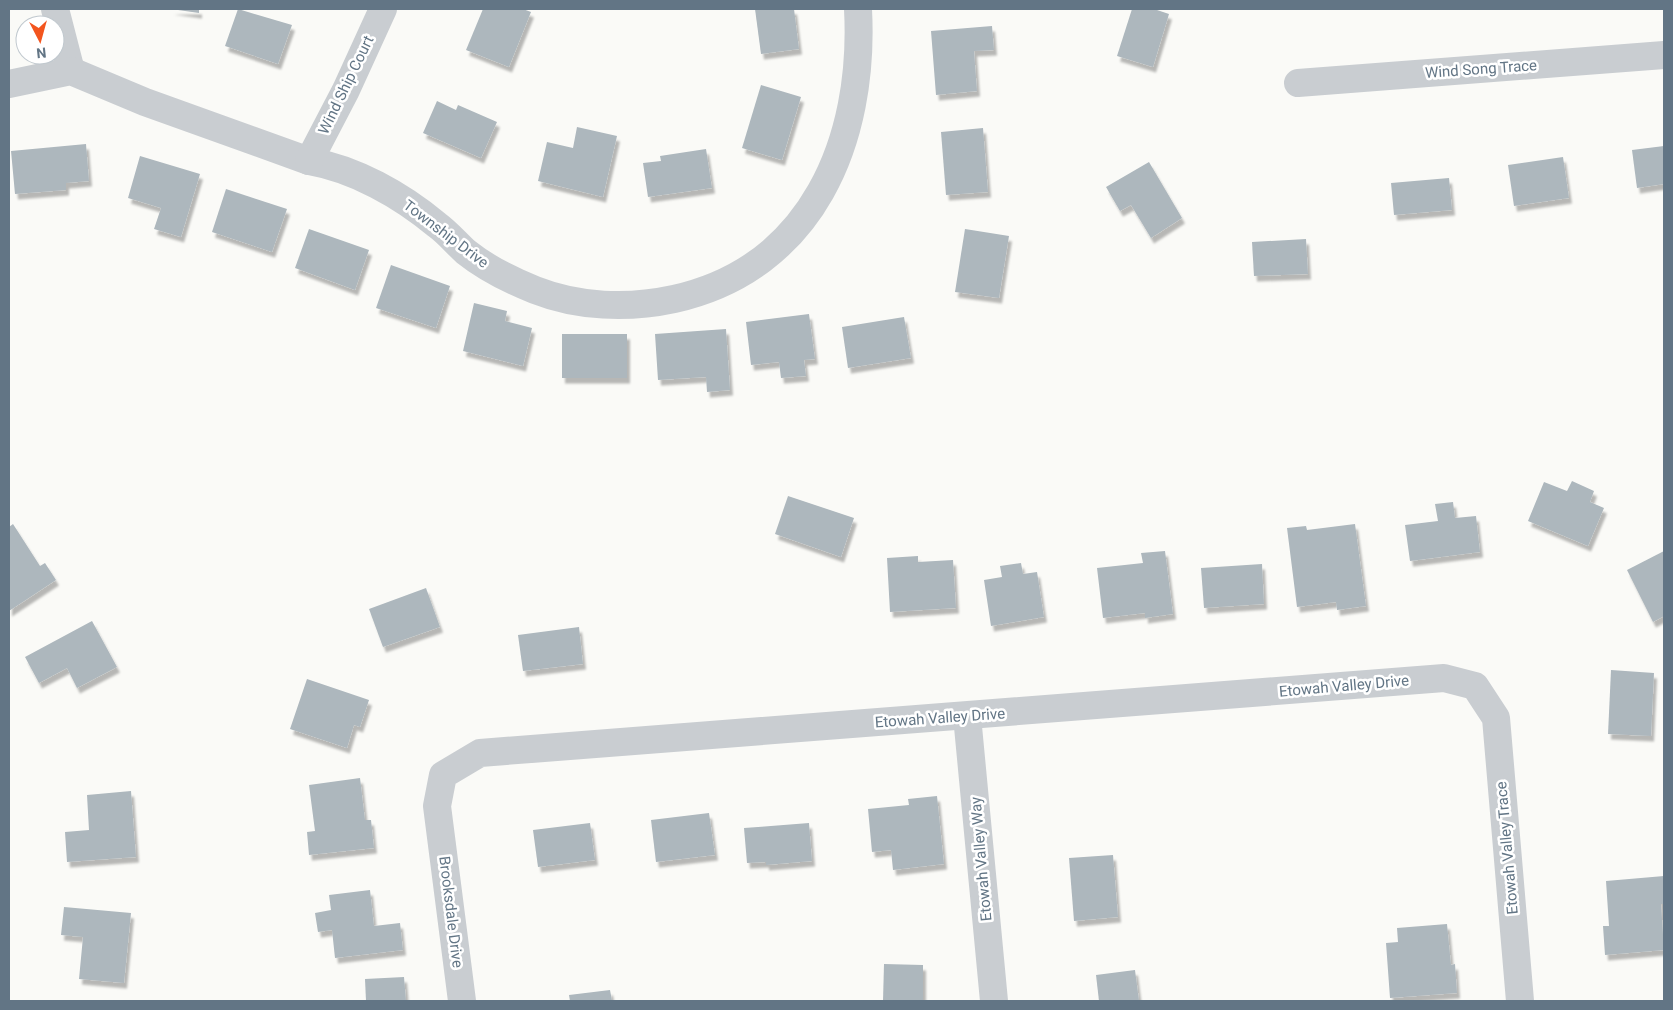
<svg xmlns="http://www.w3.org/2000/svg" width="1673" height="1010" viewBox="0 0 1673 1010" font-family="Roboto,sans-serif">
<defs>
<filter id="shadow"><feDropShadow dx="3" dy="5.5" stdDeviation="1" flood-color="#0004"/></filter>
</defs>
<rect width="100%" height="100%" fill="#fafaf7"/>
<!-- building -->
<g fill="#adb7bd" filter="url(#shadow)">
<path d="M171,9H199V13Z"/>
<path d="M238,9L292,25L278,64L225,46Z"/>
<path d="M483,9H523L531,12L509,67L466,50Z"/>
<path d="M755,9H794L799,49L761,54Z"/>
<path d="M1132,9H1154L1169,14L1153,67L1117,56Z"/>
<path d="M992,26L994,50L974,51L977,91L936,95L931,31Z"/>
<path d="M761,85L801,97L782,160L742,148Z"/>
<path d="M437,101L456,110L458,105L497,122L481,158L423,133Z"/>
<path d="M577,127L617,136L603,197L538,181L547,142L573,148Z"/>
<path d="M983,128L988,192L946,195L941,132Z"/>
<path d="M86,144L89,181L66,183V190L15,194L11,151Z"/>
<path d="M1664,146V184L1637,188L1632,150Z"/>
<path d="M706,149L712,188L648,197L643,163L661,161L660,156Z"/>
<path d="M140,156L200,174L181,237L154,229L161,208L128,198Z"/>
<path d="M1563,157L1569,198L1514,206L1508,165Z"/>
<path d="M1149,162L1182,218L1151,238L1131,205L1120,211L1106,187Z"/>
<path d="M1449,178L1452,210L1394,215L1391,183Z"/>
<path d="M226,189L287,209L272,252L212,232Z"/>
<path d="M309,229L369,250L355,290L295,268Z"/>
<path d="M965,229L1009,236L999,298L955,292Z"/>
<path d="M1306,239L1308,274L1254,276L1252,242Z"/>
<path d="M391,265L450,286L436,328L376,308Z"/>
<path d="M474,303L507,311L505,321L532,328L523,366L463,351Z"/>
<path d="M809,314L815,359L804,360L806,376L781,378L779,362L751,365L746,322Z"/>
<path d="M904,317L911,358L848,368L842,327Z"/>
<path d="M726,329L730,390L707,392L706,377L658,380L655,334Z"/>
<rect x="562" y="334" width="65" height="44"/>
<path d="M1572,481L1594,491L1590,502L1604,508L1588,546L1528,521L1544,482L1567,491Z"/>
<path d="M788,496L854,518L841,557L775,534Z"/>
<path d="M1453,502L1455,518L1476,516L1480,552L1410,561L1405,525L1438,521L1435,504Z"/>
<path d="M13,524L40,566L45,563L56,580L9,611V527Z"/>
<path d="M1355,524L1366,606L1337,610L1336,602L1297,607L1287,528L1306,526L1307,530Z"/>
<path d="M1165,551L1173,614L1145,618V613L1103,618L1097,568L1143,563L1141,553Z"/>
<path d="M1664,551V616L1653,622L1627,570Z"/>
<path d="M918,556V562L953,560L956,608L890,612L887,558Z"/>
<path d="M1021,563L1023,574L1037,572L1044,617L991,626L984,580L1002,577L1000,566Z"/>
<path d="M1262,564L1264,604L1204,608L1201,568Z"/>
<path d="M426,588L440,627L383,647L369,609Z"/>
<path d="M92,621L117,667L77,688L67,668L39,683L25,657Z"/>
<path d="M579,627L583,664L523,671L518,635Z"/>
<path d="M1611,670L1654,673L1651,736L1608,734Z"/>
<path d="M307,679L369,700L360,727L354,725L347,748L290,729Z"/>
<path d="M360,778L365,820H371L374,848L309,855L307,832L315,831L309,785Z"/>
<path d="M131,791L136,857L67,862L65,832L89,830L87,795Z"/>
<path d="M937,796L944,864L893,870L891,850L872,852L868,809L909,805L908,799Z"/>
<path d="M709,813L715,855L656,862L651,820Z"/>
<path d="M590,823L595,860L538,867L533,830Z"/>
<path d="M809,823L812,861L766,865V862L747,863L744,828Z"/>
<path d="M1113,855L1118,917L1074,921L1069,858Z"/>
<path d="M1664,876V904H1661L1664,950L1605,955L1603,926H1609L1606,881Z"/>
<path d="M370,890L374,926L400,923L403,950L335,958L332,930L318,932L315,913L331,910L329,895Z"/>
<path d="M64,907L131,913L124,983L79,979L83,937L61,935Z"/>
<path d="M1447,924L1451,965L1455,964L1457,993L1390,998L1386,943L1398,942L1397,928Z"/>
<path d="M884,964L923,965V1001H883Z"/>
<path d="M1135,970L1139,1001H1099L1096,975Z"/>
<path d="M404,977L406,1001H366L365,979Z"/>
<path d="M610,990L612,1001H570L569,995Z"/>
</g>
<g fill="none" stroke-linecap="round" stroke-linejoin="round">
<!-- minor -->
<g stroke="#c9cdd1" stroke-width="28">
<path d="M55,9L71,71"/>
<path d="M1298,83L1664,55"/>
<path d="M9,84L71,71L145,102L309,161C355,169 401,195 437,225C448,233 456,243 466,252C486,268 510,280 535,290C578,307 628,309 674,299C813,268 865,140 858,9"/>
<path d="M309,161L346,90L383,9"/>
<path d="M967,716L994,1001"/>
<path d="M462,1001L437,806L443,775L480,753L1444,678L1475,686L1496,718L1520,1001"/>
</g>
</g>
<g text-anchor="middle" stroke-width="5" stroke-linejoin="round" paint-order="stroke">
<!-- street labels -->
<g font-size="15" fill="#627585" stroke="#fff">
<text transform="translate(1481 69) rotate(-4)" y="5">Wind Song Trace</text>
<text transform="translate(346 85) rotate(-64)" y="5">Wind Ship Court</text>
<text transform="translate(446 234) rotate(37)" y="5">Township Drive</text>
<text transform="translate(1344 686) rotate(-5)" y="5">Etowah Valley Drive</text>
<text transform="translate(940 718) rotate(-4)" y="5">Etowah Valley Drive</text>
<text transform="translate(1507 848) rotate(-95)" y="5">Etowah Valley Trace</text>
<text transform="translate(981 859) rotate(-95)" y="5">Etowah Valley Way</text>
<text transform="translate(451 912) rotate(83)" y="5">Brooksdale Drive</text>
</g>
</g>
<!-- border -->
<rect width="1673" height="1010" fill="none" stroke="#627585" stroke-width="20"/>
<!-- north arrow -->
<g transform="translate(40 40) rotate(174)"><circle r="24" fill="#ffffff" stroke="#c0c8ce"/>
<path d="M0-4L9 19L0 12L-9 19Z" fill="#f3551e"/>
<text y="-8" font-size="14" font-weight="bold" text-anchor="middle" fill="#627585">N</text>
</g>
</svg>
